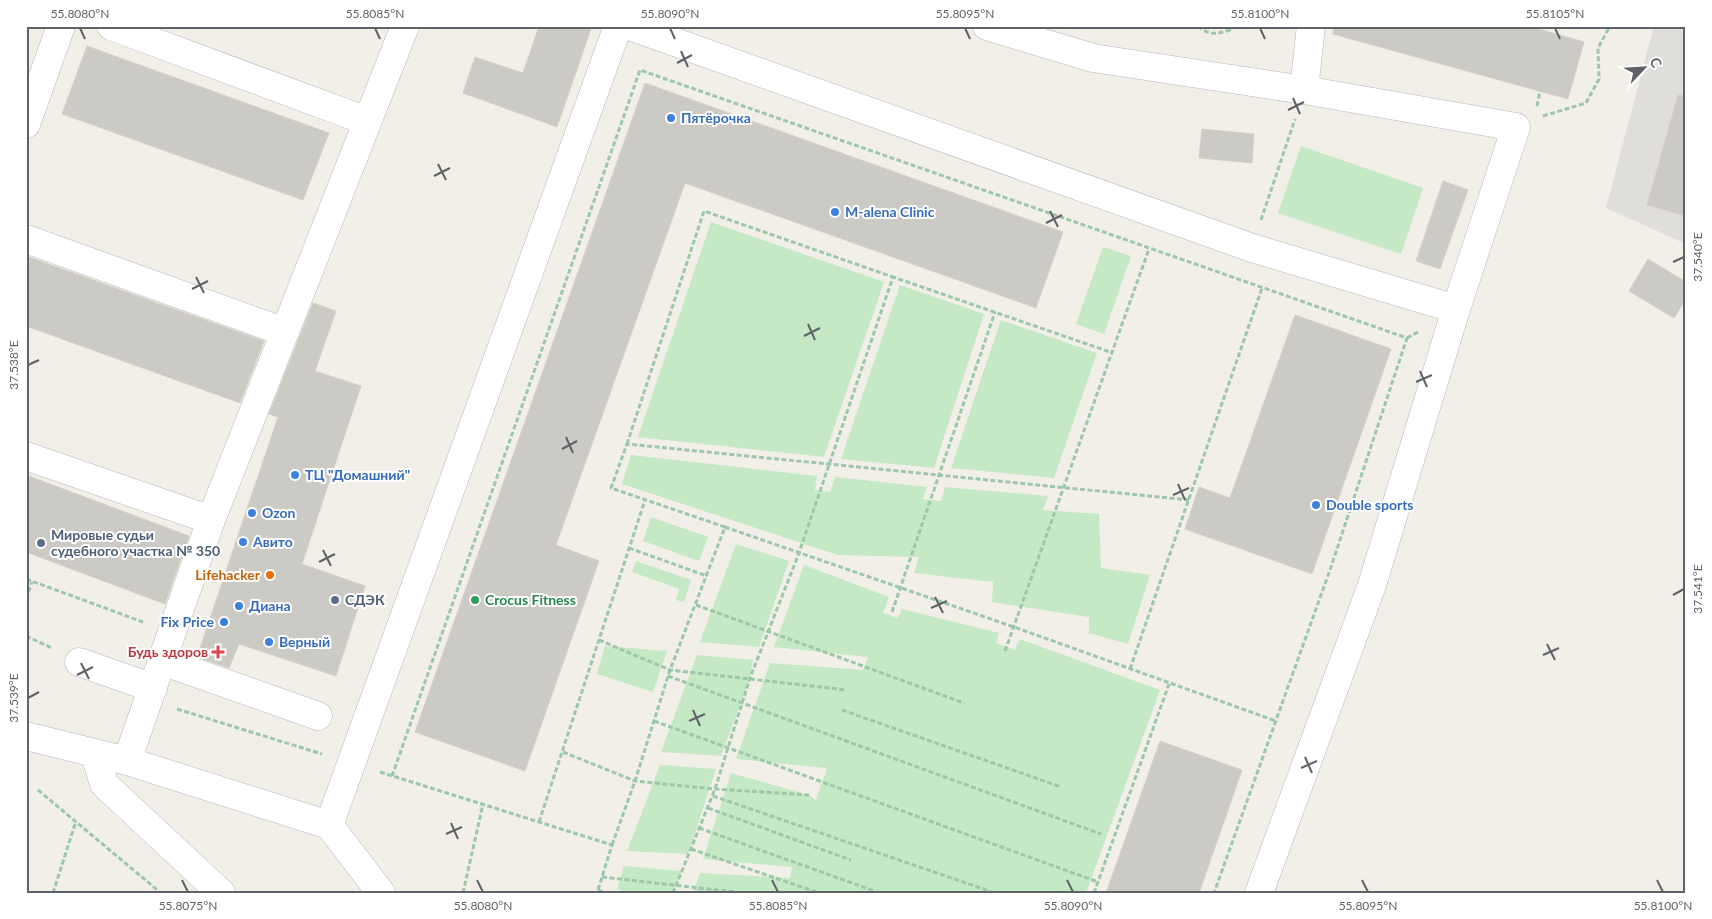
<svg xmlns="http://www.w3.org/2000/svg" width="1712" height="919" viewBox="0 0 1712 919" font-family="Lato,sans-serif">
<rect width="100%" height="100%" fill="#f1efe8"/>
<!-- industrial -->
<path fill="#e0deda" d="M1654,26H1686V244L1606,208Z"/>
<!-- green -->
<g fill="#c5e8c5">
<path d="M1301,146L1423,188L1401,254L1278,213Z"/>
<path d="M711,222L884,282L824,457L638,437Z"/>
<path d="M1103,247L1131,256L1104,334L1076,324Z"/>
<path d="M900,285L984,314L934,468L841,459Z"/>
<path d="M1001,320L1097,353L1054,478L951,468Z"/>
<path d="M631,455L817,476L815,490L830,492L835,477L927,487L923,499L941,501L945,487L1048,496L1043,510L1099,514L1101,568L1150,575L1128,644L1089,633V617L992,602L993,582L914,573L919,557L838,555L622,484Z"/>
<path d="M651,517L708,537L699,561L643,541Z"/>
<path d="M736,544L789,561L759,647L700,642Z"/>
<path d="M636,561L691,580L684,602L676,600L679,589L632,572Z"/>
<path d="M804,565L889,597L883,613L898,618L902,609L999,633L996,643L1015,650L1020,639L1160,690L1086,893H693L700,873L790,878L792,867L703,859L731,773L809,795L816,800L827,768L736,759L770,663L863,670L868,657L774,647Z"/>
<path d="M605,646L667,651L653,692L597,674Z"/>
<path d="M697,655L753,660L750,678L721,756L661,752Z"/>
<path d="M660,765L716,769L688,854L627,851Z"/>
<path d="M624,866L682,871L673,893H629L617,889Z"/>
</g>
<!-- building -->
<g fill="#cccac5" stroke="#d6d1c6">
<path d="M539,26H592L557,127L463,93L475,57L523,73Z"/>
<path d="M1334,26H1529L1584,42L1568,99L1333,34Z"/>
<path d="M87,46L329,133L303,200L62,114Z"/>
<path d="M645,83L1063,232L1036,308L685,183L556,545L599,561L525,771L415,732Z"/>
<path d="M1678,95L1686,96V216L1647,205Z"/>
<path d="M1202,129L1254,134L1252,163L1199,158Z"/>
<path d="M1443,181L1468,190L1440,269L1416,261Z"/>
<path d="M26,256L264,341L240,403L26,326Z"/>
<path d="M1648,259L1686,282V299L1674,318L1629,291Z"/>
<path d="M313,303L336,311L315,371L361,386L302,564L365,586L336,676L239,644L229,668L197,657L278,417L269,414Z"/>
<path d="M1295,315L1391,349L1312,574L1185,529L1199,487L1230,498Z"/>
<path d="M26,475L189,536L165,604L26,552Z"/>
<path d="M1160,741L1242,770L1199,893H1106Z"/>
</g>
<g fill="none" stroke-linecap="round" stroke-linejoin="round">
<!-- minor casing -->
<g stroke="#b5b8bc" stroke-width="29">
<g id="minor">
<path d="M111,26L367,121"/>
<path d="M630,26L1252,248L1456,309"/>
<path d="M987,26L1093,58L1304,90L1516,127L1456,309L1372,585L1259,893"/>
<path d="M1304,90L1311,26"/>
<path d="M26,124L61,26"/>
<path d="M26,239L285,332"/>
<path d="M26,456L211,520"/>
<path d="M162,661L318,716"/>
<path d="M79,662L153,688"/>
<path d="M26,736L127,761L211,520L405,26"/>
<path d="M95,754L104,784L221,893"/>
<path d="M127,761L329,825L381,893"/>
<path d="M329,825L618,26"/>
</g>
</g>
<!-- path -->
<g stroke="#9cc7a9" stroke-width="3" stroke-dasharray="5 2.5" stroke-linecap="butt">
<path d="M1175,26H1185"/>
<path d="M1198,26C1209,36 1217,34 1230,30L1232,26"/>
<path d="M1537,106L1540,91"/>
<path d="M1543,116L1586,103L1599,79L1598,48L1610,26"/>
<path d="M1261,220L1295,119"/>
<path d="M1407,338L1418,332"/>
<path d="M627,444L704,211L893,277"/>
<path d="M725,527L611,488L627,444L1189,500"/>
<path d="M629,548L707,576"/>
<path d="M26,579L143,622"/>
<path d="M26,599L32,582"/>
<path d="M696,605L964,703"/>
<path d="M892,612L995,312"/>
<path d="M26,636L52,648"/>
<path d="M599,640L670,670L847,690"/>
<path d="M1005,651L1149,249"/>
<path d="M1130,669L1262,288"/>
<path d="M668,676L1101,834"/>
<path d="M177,709L322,754"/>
<path d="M842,710L1061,787"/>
<path d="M654,721L1098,882"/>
<path d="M563,752L635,781L715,789L809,795"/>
<path d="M380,772L612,845L597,893"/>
<path d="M392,776L640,70L1407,338L1330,570L1214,893"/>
<path d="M38,790L161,893"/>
<path d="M713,796L995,893"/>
<path d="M708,808L851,860"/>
<path d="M539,822L645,500"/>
<path d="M699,828L880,893"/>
<path d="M612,845L635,781L670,670L725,527L1014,627L1276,721"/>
<path d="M691,849L819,893"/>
<path d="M602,877L744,893"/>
<path d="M598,890L605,893"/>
<path d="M53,893L76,821"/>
<path d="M463,893L483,804"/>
<path d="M673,893L715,789L750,678L799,553L893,277L1113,353"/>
<path d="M1094,893L1169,684"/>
</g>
<!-- minor -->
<use href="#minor" stroke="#fff" stroke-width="28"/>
</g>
<!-- ticks -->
<path fill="none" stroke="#5f6368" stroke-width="2" d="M80,28L85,39M375,28L380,39M670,28L675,39M965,28L970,39M1260,28L1265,39M1555,28L1560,39M681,51L688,67M677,63L692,55M1293,98L1300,114M1288,110L1304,102M438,164L446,180M434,176L450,168M1050,211L1058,227M1046,223L1062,215M1673,262L1684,257M196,277L204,293M192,289L208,281M808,324L815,340M804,336L820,328M28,365L39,360M1420,371L1427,387M1416,382L1432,375M566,437L573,453M562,449L577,441M1178,484L1185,500M1173,495L1189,488M323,550L331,566M319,562L335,554M1673,595L1684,589M935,597L943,613M931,608L947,601M1547,644L1555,660M1543,655L1559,648M81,663L89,679M77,675L93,667M28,698L39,692M693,710L700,726M689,721L705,714M1305,757L1312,773M1301,768L1317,761M451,823L458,839M446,834L462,827M182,880L188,892M477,880L483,892M772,880L778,892M1067,880L1073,892M1362,880L1368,892M1657,880L1663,892"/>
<!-- markers -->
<g fill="#3f7fe0" stroke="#fff" stroke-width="2">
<circle cx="671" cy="118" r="5"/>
<circle cx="835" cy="212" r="5"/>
<circle cx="295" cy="475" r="5"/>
<circle cx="1316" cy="505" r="5"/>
<circle cx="252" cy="513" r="5"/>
<circle cx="243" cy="542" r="5"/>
<circle cx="239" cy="606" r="5"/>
<circle cx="224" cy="622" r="5"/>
<circle cx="269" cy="642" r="5"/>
</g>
<g fill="#5c6f8a" stroke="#fff" stroke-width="2">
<circle cx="41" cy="543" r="5"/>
<circle cx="335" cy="600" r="5"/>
</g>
<circle fill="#e8710a" stroke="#fff" stroke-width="2" cx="270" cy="575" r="5"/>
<circle fill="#2e9e5b" stroke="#fff" stroke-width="2" cx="475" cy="600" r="5"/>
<path fill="#e0444e" stroke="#fff" stroke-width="2" d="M215.5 644.5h5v5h5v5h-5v5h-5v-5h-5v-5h5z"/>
<g text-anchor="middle" stroke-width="4" stroke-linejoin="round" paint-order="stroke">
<!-- shop labels -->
<g font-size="14" font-weight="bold" fill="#366cbe" stroke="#fff" text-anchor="start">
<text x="681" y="123">Пятёрочка</text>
<text x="845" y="217">M-alena Clinic</text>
<text x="305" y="480">ТЦ "Домашний"</text>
<text x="1326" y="510">Double sports</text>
<text x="262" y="518">Ozon</text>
<text x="253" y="547">Авито</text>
<text x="249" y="611">Диана</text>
<text x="214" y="627" text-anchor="end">Fix Price</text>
<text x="279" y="647">Верный</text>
</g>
<!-- service labels -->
<g font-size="14" font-weight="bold" fill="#4e5e75" stroke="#fff" text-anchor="start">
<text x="51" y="540">Мировые судьи<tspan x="51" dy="16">судебного участка № 350</tspan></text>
<text x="345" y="605">СДЭК</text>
</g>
<!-- food labels -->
<g font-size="14" font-weight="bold" fill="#c56008" stroke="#fff" text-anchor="end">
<text x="260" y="580">Lifehacker</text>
</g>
<!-- leisure labels -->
<g font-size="14" font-weight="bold" fill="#27864d" stroke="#fff" text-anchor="start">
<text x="485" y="605">Crocus Fitness</text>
</g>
<!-- health labels -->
<g font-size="14" font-weight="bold" fill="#be3a42" stroke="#fff" text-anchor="end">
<text x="208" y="657">Будь здоров</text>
</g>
</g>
<!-- border -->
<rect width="1712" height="919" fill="none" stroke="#ffffff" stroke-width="55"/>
<!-- north arrow -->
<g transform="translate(1644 68) rotate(65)" stroke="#ffffff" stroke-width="4" paint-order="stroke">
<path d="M0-4L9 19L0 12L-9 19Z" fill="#5f6368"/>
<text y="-8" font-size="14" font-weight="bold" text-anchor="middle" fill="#5f6368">С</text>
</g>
<rect x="28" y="28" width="1656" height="864" fill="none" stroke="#5f6368" stroke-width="2"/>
<g font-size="12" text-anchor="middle" fill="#5f6368">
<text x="80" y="18">55.8080°N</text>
<text x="375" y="18">55.8085°N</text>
<text x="670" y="18">55.8090°N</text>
<text x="965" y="18">55.8095°N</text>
<text x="1260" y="18">55.8100°N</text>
<text x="1555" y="18">55.8105°N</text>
<text transform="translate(1698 257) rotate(-90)" y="4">37.540°E</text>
<text transform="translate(14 365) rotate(-90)" y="4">37.538°E</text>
<text transform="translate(1698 589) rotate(-90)" y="4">37.541°E</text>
<text transform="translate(14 698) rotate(-90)" y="4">37.539°E</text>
<text x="188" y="910">55.8075°N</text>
<text x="483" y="910">55.8080°N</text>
<text x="778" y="910">55.8085°N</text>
<text x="1073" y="910">55.8090°N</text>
<text x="1368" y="910">55.8095°N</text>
<text x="1663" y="910">55.8100°N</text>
</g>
</svg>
